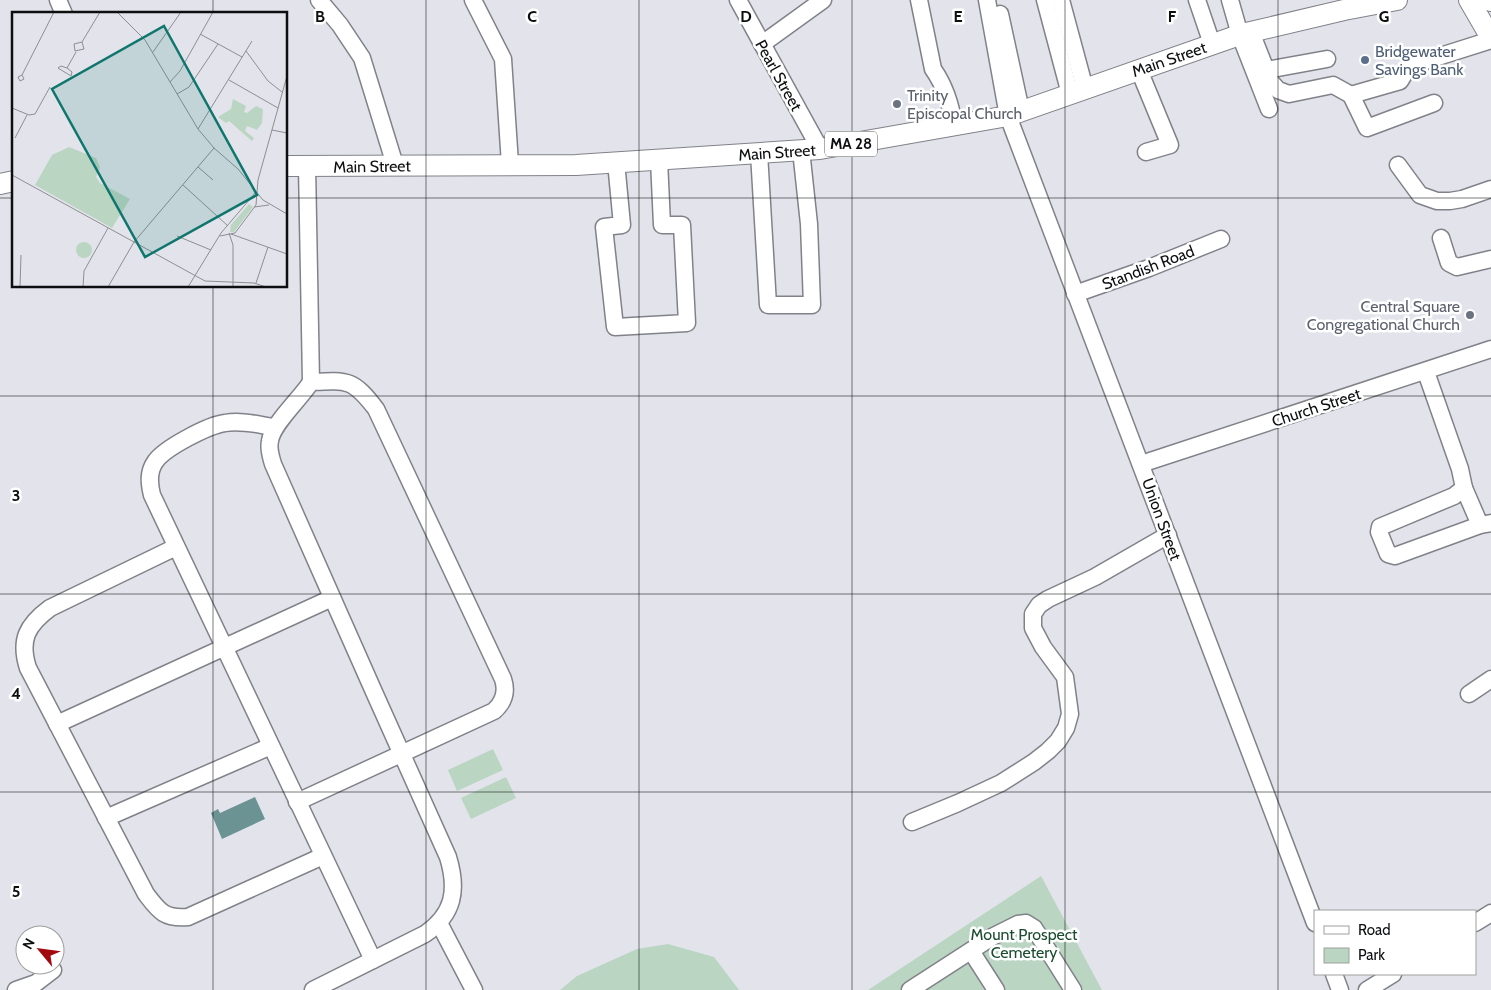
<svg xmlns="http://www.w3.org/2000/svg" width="1491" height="990" viewBox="0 0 1491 990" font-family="Cabin,sans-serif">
<rect width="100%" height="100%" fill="#e3e4eb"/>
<!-- green -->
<g fill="#bad5c2">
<path d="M493,749L503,770L457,791L448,770Z"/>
<path d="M506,777L516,798L471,819L461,798Z"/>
<path d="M1041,876L1102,990H868Z"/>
<path d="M668,944L714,957L739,990H560L577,976L637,949Z"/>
</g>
<!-- water -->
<path fill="#6c9393" d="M255,797L265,819L222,839L211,813L218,809L220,813Z"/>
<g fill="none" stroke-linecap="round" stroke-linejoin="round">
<!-- minor casing -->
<g stroke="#818289" stroke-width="19">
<g id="minor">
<path d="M58,0L64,14"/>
<path d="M319,0L340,25L362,58L395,165"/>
<path d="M473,0L503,59L510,164"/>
<path d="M738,0L820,149"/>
<path d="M919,0L933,69C945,86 951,105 954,126"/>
<path d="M987,0L1008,116L1315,923"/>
<path d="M1045,0L1070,94"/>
<path d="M1061,0L1085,89"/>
<path d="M1197,0L1212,44"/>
<path d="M1230,0L1240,35L1269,109"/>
<path d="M1000,14L1021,111"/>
<path d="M1251,32L1266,70L1327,59"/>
<path d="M762,44L823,0"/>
<path d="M1139,70L1170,145L1146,152"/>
<path d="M1266,70L1271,82L1278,90L1289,94L1333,85L1351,95"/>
<path d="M1434,103L1367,128L1351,95L1400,81L1409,66L1491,40"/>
<path d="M759,153L768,305H812L809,224L801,150"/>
<path d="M616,162L622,225L604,227L615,327L687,323L682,225H662L659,160"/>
<path d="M1398,165L1420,195L1437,201H1450L1462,199L1491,189"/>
<path d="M307,166L311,382"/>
<path d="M1441,238L1449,263L1457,267L1491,259"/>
<path d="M1075,294L1149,268L1221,239"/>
<path d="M1426,372L1460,469L1464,488L1454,496L1380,527L1379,532L1388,554L1395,556L1480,525L1491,523"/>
<path d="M275,427C259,425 242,420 225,423C209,425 164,448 155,462C148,472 149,483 152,495L373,960"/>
<path d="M1141,464L1491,349"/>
<path d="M1464,488L1480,525"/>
<path d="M176,547L50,608C27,625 19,640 28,668L146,894C159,911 164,919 188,917L323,856"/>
<path d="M1469,694L1491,679"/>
<path d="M57,724L332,598"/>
<path d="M297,802L494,711C504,702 507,691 503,679L376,409C353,379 348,380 311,382C301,398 272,424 270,441C268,449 271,457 273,464C331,596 389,726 448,857C458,890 454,914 425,934L313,990"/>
<path d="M106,818L271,746"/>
<path d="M912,822L958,803L1001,783L1034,762L1048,751L1058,741L1066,728L1070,714L1065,677L1043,647L1033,628V614L1039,605L1048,599L1095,577L1168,535"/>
<path d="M439,923L474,990"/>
<path d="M1475,923L1491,913"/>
<path d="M971,951L996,990"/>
<path d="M1334,974L1340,990"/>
<path d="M16,990L36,983L53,970"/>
<path d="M910,990L992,937L1018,924L1026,923L1034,928L1073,990"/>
<path d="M1367,990L1393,974"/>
</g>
</g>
<!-- major casing -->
<g stroke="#818289" stroke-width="22">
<g id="major">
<path d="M1469,0L1491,38"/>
<path d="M1488,0L1491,1"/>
<path d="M286,166L576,165L820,149L1008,116L1242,34L1344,10L1397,0"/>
<path d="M0,184L14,181"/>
</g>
</g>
<!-- minor -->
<use href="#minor" stroke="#fff" stroke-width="16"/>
<!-- major -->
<use href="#major" stroke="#fff" stroke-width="20"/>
</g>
<!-- grid -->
<path fill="none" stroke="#0d0e10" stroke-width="1" stroke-opacity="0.55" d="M213,0V14M426,0V990M639,0V990M852,0V990M1065,0V990M1278,0V990M0,198H14M286,198H1491M213,286V990M0,396H1491M0,594H1491M0,792H1491"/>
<!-- markers -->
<circle fill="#5c6f8a" stroke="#fff" stroke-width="2" cx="1365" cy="60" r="5"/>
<g fill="#6b7280" stroke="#fff" stroke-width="2">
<circle cx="897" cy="104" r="5"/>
<circle cx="1470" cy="315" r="5"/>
</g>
<g text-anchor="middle" stroke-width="5" stroke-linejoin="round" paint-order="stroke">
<!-- shield labels -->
<rect fill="#fff" stroke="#565658" stroke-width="1" x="825" y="131.5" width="52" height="25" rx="4"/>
<g font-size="15" font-weight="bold" fill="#0d0e10">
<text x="851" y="149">MA 28</text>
</g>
<!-- service labels -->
<g font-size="16" fill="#4e5e75" stroke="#fff" text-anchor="start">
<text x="1375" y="57">Bridgewater<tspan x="1375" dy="18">Savings Bank</tspan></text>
</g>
<!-- street labels -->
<g font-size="16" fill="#0d0e10" stroke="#fff">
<text transform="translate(1169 59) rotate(-19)" y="6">Main Street</text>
<text transform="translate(779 75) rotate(61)" y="6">Pearl Street</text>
<text transform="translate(777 152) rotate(-4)" y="6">Main Street</text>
<text transform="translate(372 166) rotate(-1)" y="6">Main Street</text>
<text transform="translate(1148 267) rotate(-21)" y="6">Standish Road</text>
<text transform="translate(1316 407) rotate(-18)" y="6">Church Street</text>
<text transform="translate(1162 519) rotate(70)" y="6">Union Street</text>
</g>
<!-- worship labels -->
<g font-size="16" fill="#5b616d" stroke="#fff" text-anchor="start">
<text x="907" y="101">Trinity<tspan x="907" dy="18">Episcopal Church</tspan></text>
<text x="1460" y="312" text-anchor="end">Central Square<tspan x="1460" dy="18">Congregational Church</tspan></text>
</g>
<!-- park labels -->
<g font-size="16" fill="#1b4c30" stroke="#fff">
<text x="1024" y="940">Mount Prospect<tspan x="1024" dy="18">Cemetery</tspan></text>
</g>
</g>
<!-- overview -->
<g transform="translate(12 12)">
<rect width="275" height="275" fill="#e3e4eb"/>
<path d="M221,87L234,94L232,100L235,101L244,94L251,97L250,111L245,118L235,114L233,119L242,126L240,129L217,109L214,111L206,105L219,97ZM57,135L84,146L88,155L84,165L88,171L118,187L100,216L23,173L40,143ZM237,192L241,195L222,220H218L219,213ZM64 238a8 8 0 1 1 16 0a8 8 0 1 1-16 0Z" fill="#bad5c2"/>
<path fill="none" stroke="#8d8e93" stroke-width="1" d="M105,0L133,28L186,117L202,136L226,157L251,188L275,202M188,22L230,45M70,30L62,32L63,39L72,37L70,30L88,0M234,39L256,69L270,80M141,40L169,0M55,56L60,60L59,64L46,56L49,54L55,56L64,40M10,63L6,65L8,69L12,67L10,63L42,0M217,68L266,96M158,70L168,59L201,0M165,82L177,75L206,32M0,96L17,103L23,102L38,75M186,117L240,29M260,118L275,121M3,126L15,103M186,155L201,168M0,163L193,269L242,271L254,275M171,173L216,214M242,195L257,193M217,221L221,233V275M219,222L275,242M165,224L199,238M208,224L223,221L244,193L246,168L275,64M244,271L256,235M8,275L9,243M71,275L72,259L96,216M96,275L122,230L202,136M176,275L209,221L244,180"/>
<path fill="#0f766e" fill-opacity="0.15" stroke="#0f766e" stroke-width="2.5" d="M152,14L245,183L133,245L40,77Z"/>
<rect width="275" height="275" fill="none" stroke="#0d0e10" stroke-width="2.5"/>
</g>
<g font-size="16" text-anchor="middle" font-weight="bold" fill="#0d0e10" stroke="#fff" stroke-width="5" stroke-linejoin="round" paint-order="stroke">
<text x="320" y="22">B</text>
<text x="532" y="22">C</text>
<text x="746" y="22">D</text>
<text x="958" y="22">E</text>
<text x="1172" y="22">F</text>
<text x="1384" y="22">G</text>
<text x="16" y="501">3</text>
<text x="16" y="699">4</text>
<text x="16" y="897">5</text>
</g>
<!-- legend -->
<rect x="1314" y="910" width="162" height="65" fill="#ffffff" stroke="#9e9f9f"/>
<rect x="1324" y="926" width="25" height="8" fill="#ffffff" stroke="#9e9f9f"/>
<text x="1358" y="935" font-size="15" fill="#0d0e10">Road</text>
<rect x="1324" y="948" width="25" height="15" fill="#bad5c2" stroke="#9e9f9f"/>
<text x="1358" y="960" font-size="15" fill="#0d0e10">Park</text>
<!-- north arrow -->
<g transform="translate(40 950) rotate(299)"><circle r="24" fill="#ffffff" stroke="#9e9f9f"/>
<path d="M0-4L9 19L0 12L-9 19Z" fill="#a2090e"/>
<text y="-8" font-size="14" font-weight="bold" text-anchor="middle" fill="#0d0e10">N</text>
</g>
</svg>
